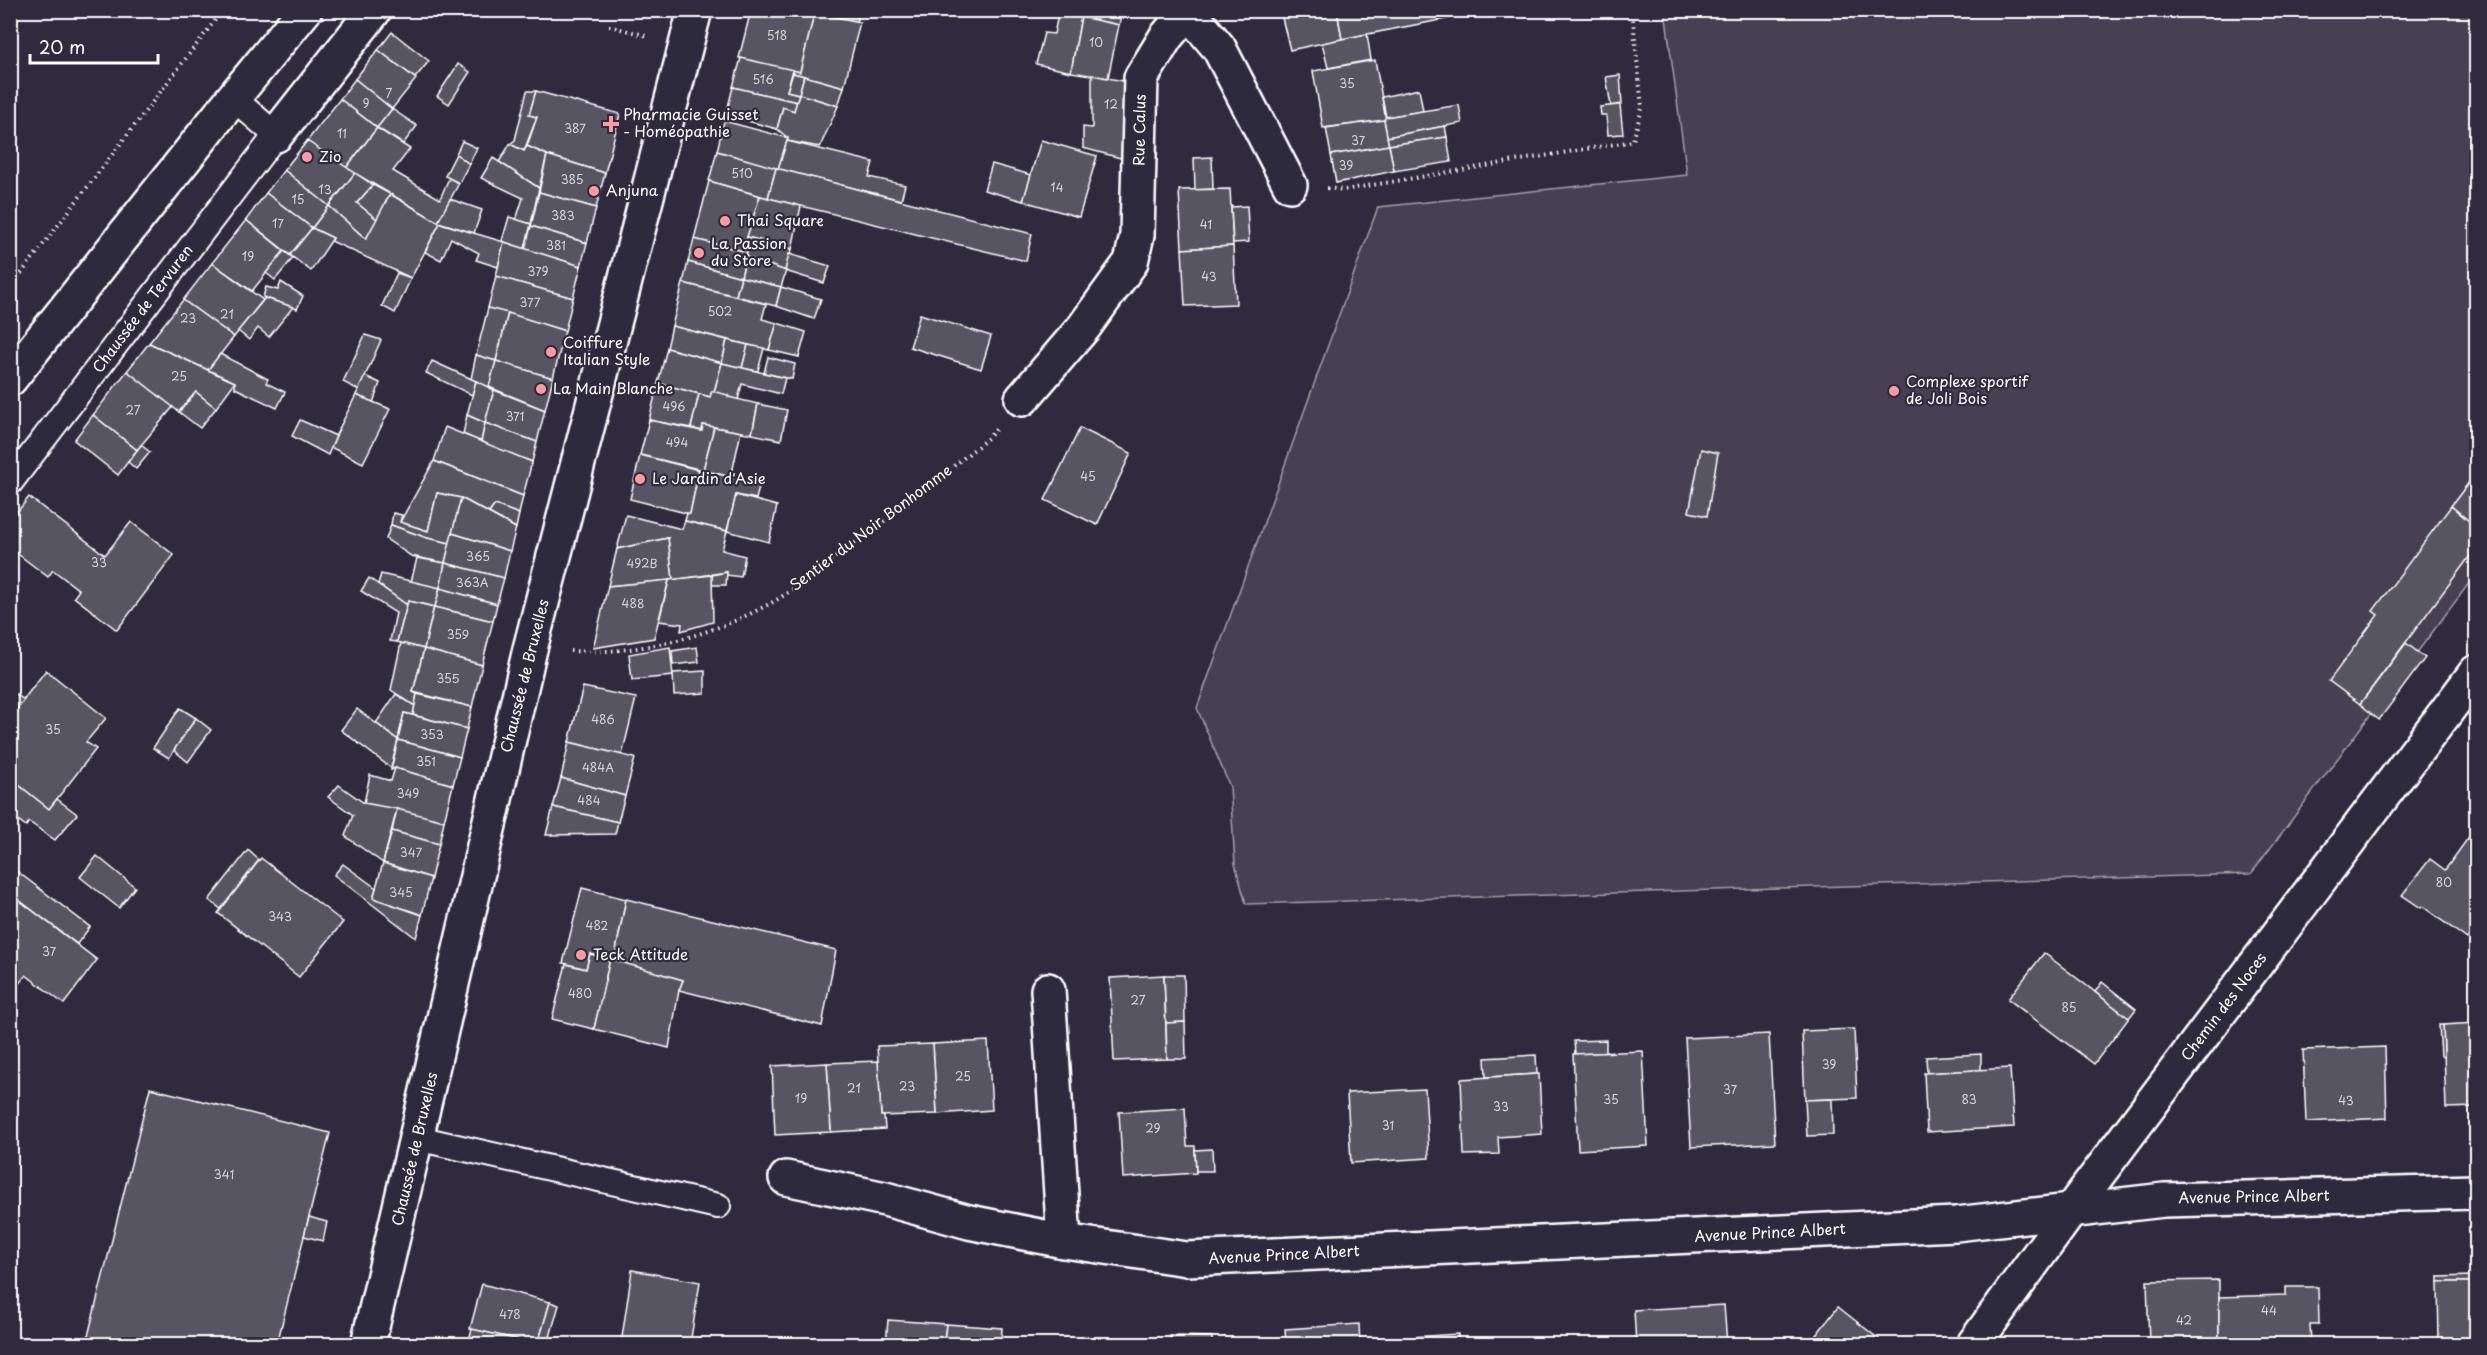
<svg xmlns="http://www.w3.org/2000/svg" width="2487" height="1355" viewBox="0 0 2487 1355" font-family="'Playpen Sans',sans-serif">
<rect width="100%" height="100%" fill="#2f2a3d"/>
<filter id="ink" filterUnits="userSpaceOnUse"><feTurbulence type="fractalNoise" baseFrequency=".0167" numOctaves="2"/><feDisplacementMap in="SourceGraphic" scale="12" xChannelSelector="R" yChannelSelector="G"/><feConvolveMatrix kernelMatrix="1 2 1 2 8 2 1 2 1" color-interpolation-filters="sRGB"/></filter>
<g filter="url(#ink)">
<!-- green -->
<path fill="#464152" stroke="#a2a0a8" stroke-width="1.5" d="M1665,11H2476V574L2251,874L1246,904L1235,864L1230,787L1197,708L1378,207L1687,175Z"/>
<!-- building -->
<g fill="#595564" stroke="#fff" stroke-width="1.5">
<path d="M751,10H799L814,15L800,72L739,58Z"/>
<path d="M799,10H818L816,15Z"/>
<path d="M818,10H842L840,18L817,13Z"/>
<path d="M842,10H859L857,21L840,18Z"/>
<path d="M1059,10H1096L1121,16L1119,25L1081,17L1071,72L1036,64L1044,33L1054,34Z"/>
<path d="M1096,10H1122L1121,16Z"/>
<path d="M1280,10H1337L1342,39L1290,50Z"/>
<path d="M1337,10H1492L1342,39Z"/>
<path d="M817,13L860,22L844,87L793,73V70L800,72L814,15Z"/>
<path d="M1081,17L1119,25L1108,78L1071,72Z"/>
<path d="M392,32L429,61L415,78L378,50Z"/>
<path d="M1367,34L1371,60L1328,68L1322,43Z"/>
<path d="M378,50L416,79L392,109L355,79Z"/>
<path d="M741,58L793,70L787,91L799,94L797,102L733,87Z"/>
<path d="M1375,60L1386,120L1323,128L1313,71Z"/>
<path d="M458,64L470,72L449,104L437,96Z"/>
<path d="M793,73L804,76L799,94L787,91Z"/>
<path d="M1092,75L1129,82L1128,160L1083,148V127L1092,128Z"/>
<path d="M1620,75L1622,104L1611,106L1606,77Z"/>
<path d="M804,76L844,87L838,106L799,94Z"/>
<path d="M355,79L392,109L377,128L340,99Z"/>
<path d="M733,87L797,102L794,111L783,107L777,129L726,115Z"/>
<path d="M1419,89L1423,111L1386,117L1382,97Z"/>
<path d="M527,91H536L529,115L537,117L524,151L510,144L515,140Z"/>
<path d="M536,91L620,114L605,173L547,155L527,146L537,117L529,115Z"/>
<path d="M799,94L838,106L820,147L787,141L788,138L777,129L783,107L794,111Z"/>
<path d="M340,99L377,128L346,168L307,141Z"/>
<path d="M1459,105L1462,123L1387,137L1384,120L1386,117Z"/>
<path d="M1618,105H1620L1623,134L1608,135L1606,115H1601L1600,107Z"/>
<path d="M392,109L417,126L403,144L377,128Z"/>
<path d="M1384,120L1389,145L1331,155L1326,128Z"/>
<path d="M724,121L788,138L778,169L717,151Z"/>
<path d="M1445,126L1447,137L1389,145L1387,137Z"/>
<path d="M377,128L410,149L393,171L440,199L449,178L459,183L438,222L346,168Z"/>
<path d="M1447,137L1451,162L1394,171L1389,145Z"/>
<path d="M1041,140L1097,156L1079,217L1023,201Z"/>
<path d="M307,141L355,173L329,206L284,170Z"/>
<path d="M462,141L477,148L469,164L456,154Z"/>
<path d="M787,141L873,162L869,177L905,185L901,200L778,169Z"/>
<path d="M510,144L524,151L527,146L547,155L539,188L499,162Z"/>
<path d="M1389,145L1394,171L1336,183L1331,155Z"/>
<path d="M717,151L776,168L768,198L709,181Z"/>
<path d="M456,154L469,164L459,183L445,176Z"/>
<path d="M547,155L605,173L596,208L539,192Z"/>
<path d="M1212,157L1213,189L1195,190L1194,158Z"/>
<path d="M493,158L539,188L531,224L516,220L523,198L481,178Z"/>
<path d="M992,164L1031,175L1023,201L984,190Z"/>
<path d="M776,168L1032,234L1026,261L768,198Z"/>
<path d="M284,170L329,206L312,228L266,193Z"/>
<path d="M355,173L373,185L357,203L377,219L366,239L329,206Z"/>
<path d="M709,181L760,196L743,251L694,239Z"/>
<path d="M373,185L390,194L377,219L357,203Z"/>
<path d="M1230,189L1233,246L1182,249L1179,190Z"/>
<path d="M539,192L596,208L587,243L531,226Z"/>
<path d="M266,193L312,228L290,255L246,220Z"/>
<path d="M390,194L440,223L411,278L331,241L333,238L312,228L329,206L366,239Z"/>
<path d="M760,196L801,206L792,249L747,237Z"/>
<path d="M450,199L482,210L474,233L438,222Z"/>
<path d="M1247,206L1249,242L1233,243L1231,207Z"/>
<path d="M509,217L531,224L525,249L502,241Z"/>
<path d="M246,220L284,251L252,291L212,263Z"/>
<path d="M440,223L504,242L498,267L476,260L479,253L451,238L441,260L425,252Z"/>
<path d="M531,226L587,243L581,266L525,249Z"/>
<path d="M312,228L333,238L311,271L290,255Z"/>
<path d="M747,237L792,249L785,271L746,257L747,252L743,251Z"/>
<path d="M694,239L747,252L741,277L688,262Z"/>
<path d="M504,242L581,266L573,298L496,276Z"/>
<path d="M1233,246L1236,304L1185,306L1182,249Z"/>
<path d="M284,251L293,258L275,280L266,273Z"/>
<path d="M789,254L830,266L824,283L785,271Z"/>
<path d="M746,257L786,271L781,287L741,277Z"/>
<path d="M688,262L741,277L736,296L683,283Z"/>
<path d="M212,263L263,300L234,337L183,300Z"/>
<path d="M397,273L411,278L395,313L382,306Z"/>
<path d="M496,276L573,298L565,331L488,308Z"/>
<path d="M741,277L781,287L776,306L736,296Z"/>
<path d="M281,282L303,296L297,309L263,297L266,287L278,290Z"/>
<path d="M683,283L766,304L762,319L777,323L769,350L672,326Z"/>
<path d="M781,287L821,299L814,319L776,306Z"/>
<path d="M265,298L293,307L269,337L258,328L249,340L238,331Z"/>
<path d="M183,300L234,337L208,370L149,343Z"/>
<path d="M488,308L508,313L496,361L476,355Z"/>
<path d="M508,313L565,331L553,378L496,361Z"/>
<path d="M920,314L991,336L981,369L910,347Z"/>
<path d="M777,323L806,332L799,357L769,350Z"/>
<path d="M672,326L727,340L722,363L667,348Z"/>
<path d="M365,335L381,340L359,390L343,382Z"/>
<path d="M727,340L748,345L742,368L722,363Z"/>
<path d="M149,343L208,370L235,382L216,408L196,392L179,412L127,371Z"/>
<path d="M748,345L764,348L758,371L742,368Z"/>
<path d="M667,348L722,363L714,392L712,391L710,397L658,383Z"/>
<path d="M220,354L268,379L266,383L285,392L277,408L235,388V382L208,370Z"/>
<path d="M476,355L496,361L489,387L471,379Z"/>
<path d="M768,357L795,364L792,379L764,373Z"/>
<path d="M432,361L476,381L472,395L426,373Z"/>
<path d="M496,361L553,378L545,410L489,387Z"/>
<path d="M722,363L785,378L781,394L742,384L738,400L714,392Z"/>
<path d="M127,371L173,407L137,450L93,415Z"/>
<path d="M365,376L380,383L373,403L356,395Z"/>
<path d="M476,381L494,390L485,423L467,415Z"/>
<path d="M658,383L699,394L691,428L649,420Z"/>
<path d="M494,390L545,410L537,442L485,423Z"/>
<path d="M712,391L728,395V397L758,404L752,434L703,425L702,431L691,428L699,394L710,397Z"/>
<path d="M196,392L216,408L200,428L179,412Z"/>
<path d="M356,395L390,409L363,463L330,447Z"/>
<path d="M758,404L787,410L781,440L752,434Z"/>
<path d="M93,415L137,450L118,475L74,440Z"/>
<path d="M467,415L485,423L481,442L463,434Z"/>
<path d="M300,420L336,436L328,455L292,436Z"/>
<path d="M649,420L702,431L703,425L714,427L703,470L640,455Z"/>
<path d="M485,423L537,442L532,462L481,442Z"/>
<path d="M445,427L532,462L523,496L434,461Z"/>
<path d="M714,427L741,432L731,477L703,470Z"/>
<path d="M1080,428L1131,453L1097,525L1045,500Z"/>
<path d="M141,445L150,452L136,469L128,462Z"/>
<path d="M1701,449L1718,453L1707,516L1689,512Z"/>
<path d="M640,455L699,470L690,514L630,499Z"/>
<path d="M434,461L523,496L519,514L495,505L489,513L461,498L437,493L428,531L400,522Z"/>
<path d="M699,470L760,483L756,499L736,495L727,531L685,521L687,513L690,514Z"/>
<path d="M2476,473V527L2451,506Z"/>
<path d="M437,493L461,498L450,543L427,538L391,525L393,513L402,515L400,522L428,531Z"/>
<path d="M736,495L777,506L769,542L727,531Z"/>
<path d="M29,497L105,555L131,522L174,555L117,630L74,597L79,590L53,570L48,577L10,548V521Z"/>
<path d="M461,498L516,528L510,551L452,533Z"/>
<path d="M495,505L519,514L516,528L489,513Z"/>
<path d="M2451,506L2476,527V548L2360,704L2329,681L2378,615L2373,611Z"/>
<path d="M626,515L682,529L685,521L727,531L722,550L745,556L741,577L726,575L727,572L673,580L668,538L617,549Z"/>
<path d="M391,525L427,538L450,543L445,563L411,556L386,539Z"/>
<path d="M452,533L510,551L504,578L445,563Z"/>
<path d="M668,538L673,580L608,586L617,549Z"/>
<path d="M417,558L445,563L440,588L411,582Z"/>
<path d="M445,563L504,578L497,604L440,588Z"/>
<path d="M727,572L726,585H712V575Z"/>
<path d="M381,574L440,588L435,607L408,601L407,605L378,584Z"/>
<path d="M712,575L713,622L681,631L682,624L659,621L669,580Z"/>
<path d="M369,578L407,605L397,642L390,641L396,613L361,591Z"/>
<path d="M669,580L654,638L593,648L608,586Z"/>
<path d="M440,588L497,604L493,621L435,607Z"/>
<path d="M408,601L434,607L424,649L397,642Z"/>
<path d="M434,607L493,621L482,665L424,649Z"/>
<path d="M401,643L424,649L413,692L417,694L415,706L391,690Z"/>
<path d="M2406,643L2425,658L2379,720L2360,704Z"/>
<path d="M670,647L673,676L632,680L629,654Z"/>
<path d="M697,647L699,662L673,665L672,651Z"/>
<path d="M424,649L482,665L472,707L413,692Z"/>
<path d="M46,670L106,718L86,742L96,749L49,809L10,778V717Z"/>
<path d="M705,671V693L674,695L673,673Z"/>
<path d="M583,687L636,698L622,755L569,742Z"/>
<path d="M10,690L24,700L10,717Z"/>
<path d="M396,694L415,706L413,715L404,713L398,740L376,723Z"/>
<path d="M417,694L472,707L467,729L413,715Z"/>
<path d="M180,708L196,718L169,758L153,748Z"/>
<path d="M357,709L398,740L391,768L341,730Z"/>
<path d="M404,713L467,729L460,757L398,740Z"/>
<path d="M196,718L211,730L188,762L174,750Z"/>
<path d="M398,740L460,757L453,785L395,768L391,770Z"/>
<path d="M569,742L635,758L625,796L561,778Z"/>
<path d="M395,768L453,785L444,821L364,803L370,775L391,781Z"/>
<path d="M10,778L49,809L57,799L77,814L55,840L29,822L26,826L10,814Z"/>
<path d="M561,778L625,796L618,822L553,807Z"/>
<path d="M339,785L364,803L397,809L383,863L345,836L353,815L328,797Z"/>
<path d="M553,807L618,822L615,834L546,835Z"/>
<path d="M397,809L444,821L439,844L392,831Z"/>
<path d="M2476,827V927L2467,939L2422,906L2421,908L2402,895L2430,859L2445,870Z"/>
<path d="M392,831L439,844L431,878L383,863Z"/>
<path d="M248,850L259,860L221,909L209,900Z"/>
<path d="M97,856L135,887L119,908L80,877Z"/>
<path d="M261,858L343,922L299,977L218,913Z"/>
<path d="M383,863L431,878L422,915L373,898Z"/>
<path d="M343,864L376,888L373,898L422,915L416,938L334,875Z"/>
<path d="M10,866L90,927L77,944L12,895L10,897Z"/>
<path d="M582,888L626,899L614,961L590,954L586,969L563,963Z"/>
<path d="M12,895L97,960L64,1004L26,975L10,994Z"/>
<path d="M626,899L836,950L822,1026L679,990L683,980L614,961Z"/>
<path d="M2044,953L2129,1018L2094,1064L2008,999Z"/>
<path d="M590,954L610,959L594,1029L552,1019L566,964L586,969Z"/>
<path d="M610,959L683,980L679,990L669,1048L594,1029Z"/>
<path d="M1164,975L1167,1059L1114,1061L1110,978Z"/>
<path d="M1164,975H1184L1185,1022L1166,1023Z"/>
<path d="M2102,982L2136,1009L2129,1018L2095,992Z"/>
<path d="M1185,1022L1186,1059H1167L1166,1023Z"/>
<path d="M2476,1023V1107L2446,1108L2443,1025Z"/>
<path d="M2439,1025H2443L2444,1057L2441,1056Z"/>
<path d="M1854,1029L1857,1098L1805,1100L1802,1031Z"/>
<path d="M1769,1034L1775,1143L1691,1147L1685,1038Z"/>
<path d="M1606,1040V1053L1575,1054L1574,1041Z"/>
<path d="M988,1041L992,1110L937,1114L933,1044Z"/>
<path d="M933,1044L937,1114L881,1116L877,1046Z"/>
<path d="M2385,1047L2387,1118L2306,1122L2303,1050Z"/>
<path d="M1643,1051L1648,1146L1578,1150L1573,1054Z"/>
<path d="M1981,1054V1070L1927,1073L1926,1057Z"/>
<path d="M1536,1055L1537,1074L1486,1077L1485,1058Z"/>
<path d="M878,1061L881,1116H884L885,1129L831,1132L827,1063Z"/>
<path d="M827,1063L831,1132L775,1135L772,1066Z"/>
<path d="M2010,1068L2014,1127L1927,1132L1924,1073Z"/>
<path d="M1537,1074H1539L1542,1134L1498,1137L1499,1154L1464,1155L1461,1079Z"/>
<path d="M150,1088L330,1133L277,1344H86Z"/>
<path d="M1425,1089L1429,1158L1351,1163L1347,1093Z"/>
<path d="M1832,1099L1833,1135L1807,1136L1805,1100Z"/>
<path d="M1185,1108L1187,1146H1195L1196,1173L1123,1178L1119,1112Z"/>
<path d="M1212,1149L1213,1171H1196L1195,1150Z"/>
<path d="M309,1217L327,1222L323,1241L304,1236Z"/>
<path d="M632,1270L700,1282L690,1344H621Z"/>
<path d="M2472,1276V1282H2438V1277Z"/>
<path d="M2219,1280V1344H2149L2147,1281Z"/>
<path d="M2438,1282H2476V1344H2439Z"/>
<path d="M482,1284L550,1302L538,1344L470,1329Z"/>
<path d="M2286,1287H2318L2319,1324H2310L2311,1344H2219V1297L2286,1295Z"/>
<path d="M550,1302L559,1305L548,1344H538Z"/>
<path d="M1724,1305L1727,1344H1636L1634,1310Z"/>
<path d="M1838,1307L1884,1343L1883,1344H1809Z"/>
<path d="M888,1320L946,1324L944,1344H886Z"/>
<path d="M946,1324L1002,1328L1001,1344H944Z"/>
<path d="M1359,1324L1360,1344H1286L1285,1329Z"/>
<path d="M472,1329L536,1344H468Z"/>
<path d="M1458,1334L1459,1344H1397V1338Z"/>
<path d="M1170,1336L1212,1337V1344H1170Z"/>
<path d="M1595,1341V1344H1553Z"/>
</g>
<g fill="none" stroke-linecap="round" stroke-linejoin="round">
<!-- service casing -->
<g stroke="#fff" stroke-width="28">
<g id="service">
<path d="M10,483L276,135L233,98"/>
<path d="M417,1138L718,1206"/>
</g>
</g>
<!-- minor casing -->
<g stroke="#fff" stroke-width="38">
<g id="minor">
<path d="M1187,10L1219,48L1290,185"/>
<path d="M276,135L373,12"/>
<path d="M1022,399L1084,327L1131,262L1137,235L1141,78L1166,37L1187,12"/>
<path d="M1048,990L1064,1241"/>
<path d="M786,1178L885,1199L969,1222L1064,1241L1187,1259L1956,1224L2164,1200L2476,1192"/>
<path d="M1974,1344L2071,1210L2476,672"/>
</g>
</g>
<!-- secondary casing -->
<g stroke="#fff" stroke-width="38">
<path id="secondary" d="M10,379L233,98L305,10"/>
</g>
<!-- primary casing -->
<g stroke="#fff" stroke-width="38">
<path id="primary" d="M368,1344L530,649L695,10"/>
</g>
<!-- path -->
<g stroke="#fff" stroke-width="4" stroke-dasharray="1.5 4.5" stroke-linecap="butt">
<path d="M609,26L648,36"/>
<path d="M1327,188L1344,190L1633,141L1642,108L1632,10"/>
<path d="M10,288L223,10"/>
<path d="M570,651C638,655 712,636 771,603C788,594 804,580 819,569C878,528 933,483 988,438L998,427"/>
</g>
<!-- service -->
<use href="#service" stroke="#2f2a3d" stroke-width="24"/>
<!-- minor -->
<use href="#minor" stroke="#2f2a3d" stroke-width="33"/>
<!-- secondary -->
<use href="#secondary" stroke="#2f2a3d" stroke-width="33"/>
<!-- primary -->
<use href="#primary" stroke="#2f2a3d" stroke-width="33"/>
</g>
</g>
<!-- markers -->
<g fill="#ff9aa2" stroke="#2f2a3d" stroke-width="2">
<path d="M608 115h6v6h6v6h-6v6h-6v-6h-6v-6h6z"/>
<circle cx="307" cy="157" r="6"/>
<circle cx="594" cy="191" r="6"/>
<circle cx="725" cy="221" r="6"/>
<circle cx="699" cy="253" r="6"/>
<circle cx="551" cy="352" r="6"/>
<circle cx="541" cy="389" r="6"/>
<circle cx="1894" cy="391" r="6"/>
<circle cx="640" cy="479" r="6"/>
<circle cx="581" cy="955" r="6"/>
</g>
<g text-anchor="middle" stroke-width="4.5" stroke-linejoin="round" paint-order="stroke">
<!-- number labels -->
<g font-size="12" fill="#d6d4d8">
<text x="777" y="40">518</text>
<text x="1096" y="47">10</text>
<text x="763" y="84">516</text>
<text x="1347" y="88">35</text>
<text x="389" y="98">7</text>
<text x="366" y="108">9</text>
<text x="1111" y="109">12</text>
<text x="575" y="133">387</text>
<text x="342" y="138">11</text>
<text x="1358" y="145">37</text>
<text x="1346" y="170">39</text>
<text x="742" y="178">510</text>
<text x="572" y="184">385</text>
<text x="1057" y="192">14</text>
<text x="325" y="194">13</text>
<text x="298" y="204">15</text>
<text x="563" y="220">383</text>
<text x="278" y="228">17</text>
<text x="1206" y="229">41</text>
<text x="556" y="250">381</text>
<text x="248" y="261">19</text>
<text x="538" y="276">379</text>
<text x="1209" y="281">43</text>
<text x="530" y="307">377</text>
<text x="720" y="316">502</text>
<text x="227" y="319">21</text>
<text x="188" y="323">23</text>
<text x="179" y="381">25</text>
<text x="674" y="411">496</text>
<text x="133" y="415">27</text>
<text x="515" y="421">371</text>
<text x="677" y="447">494</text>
<text x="1088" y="481">45</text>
<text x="478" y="561">365</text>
<text x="99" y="567">33</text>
<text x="642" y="568">492B</text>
<text x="472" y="587">363A</text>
<text x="633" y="608">488</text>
<text x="458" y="639">359</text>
<text x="448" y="683">355</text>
<text x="603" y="724">486</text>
<text x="53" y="734">35</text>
<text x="432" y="739">353</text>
<text x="426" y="766">351</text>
<text x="598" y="772">484A</text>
<text x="408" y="798">349</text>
<text x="589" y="805">484</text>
<text x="411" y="857">347</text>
<text x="2444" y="887">80</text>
<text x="401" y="897">345</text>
<text x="280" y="921">343</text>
<text x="597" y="930">482</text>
<text x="49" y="956">37</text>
<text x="580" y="998">480</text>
<text x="1138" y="1005">27</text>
<text x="2069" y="1012">85</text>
<text x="1829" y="1069">39</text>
<text x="963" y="1081">25</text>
<text x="907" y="1091">23</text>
<text x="854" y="1093">21</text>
<text x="1730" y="1094">37</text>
<text x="801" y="1103">19</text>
<text x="1611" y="1104">35</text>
<text x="1969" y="1104">83</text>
<text x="2346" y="1105">43</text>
<text x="1501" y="1111">33</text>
<text x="1388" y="1130">31</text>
<text x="1153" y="1133">29</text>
<text x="224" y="1179">341</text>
<text x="2269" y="1315">44</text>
<text x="510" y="1319">478</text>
<text x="2184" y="1325">42</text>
</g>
<!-- poi labels -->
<g font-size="15" fill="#fff" stroke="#2f2a3d" text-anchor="start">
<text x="623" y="120">Pharmacie Guisset<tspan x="623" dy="17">- Homéopathie</tspan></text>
<text x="319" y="162">Zio</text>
<text x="606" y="196">Anjuna</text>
<text x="737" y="226">Thai Square</text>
<text x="711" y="249">La Passion<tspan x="711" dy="17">du Store</tspan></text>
<text x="563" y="348">Coiffure<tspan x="563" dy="17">Italian Style</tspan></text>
<text x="1906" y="387">Complexe sportif<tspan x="1906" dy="17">de Joli Bois</tspan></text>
<text x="553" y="394">La Main Blanche</text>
<text x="652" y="484">Le Jardin d'Asie</text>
<text x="593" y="960">Teck Attitude</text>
</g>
<!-- street labels -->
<g font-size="15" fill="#fff" stroke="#2f2a3d">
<text transform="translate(1140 130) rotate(-89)" y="5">Rue Calus</text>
<text transform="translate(143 309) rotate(-53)" y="5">Chaussée de Tervuren</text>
<text transform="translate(871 528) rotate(-37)" y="5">Sentier du Noir Bonhomme</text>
<text transform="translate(525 676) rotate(-76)" y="5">Chaussée de Bruxelles</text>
<text transform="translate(2224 1007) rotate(-53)" y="5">Chemin des Noces</text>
<text transform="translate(415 1149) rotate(-77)" y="5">Chaussée de Bruxelles</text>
<text transform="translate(2254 1197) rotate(-1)" y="5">Avenue Prince Albert</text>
<text transform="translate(1770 1233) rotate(-3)" y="5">Avenue Prince Albert</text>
<text transform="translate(1284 1255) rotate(-3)" y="5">Avenue Prince Albert</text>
</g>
</g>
<!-- margin -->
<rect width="2487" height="1355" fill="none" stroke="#2f2a3d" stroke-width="36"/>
<rect x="18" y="18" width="2451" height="1319" fill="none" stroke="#fff" stroke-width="2" filter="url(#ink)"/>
<!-- scale -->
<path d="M30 54v9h128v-9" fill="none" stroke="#ffffff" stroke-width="3"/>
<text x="39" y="54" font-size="18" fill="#ffffff" stroke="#2f2a3d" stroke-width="4.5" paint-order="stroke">20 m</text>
</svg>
